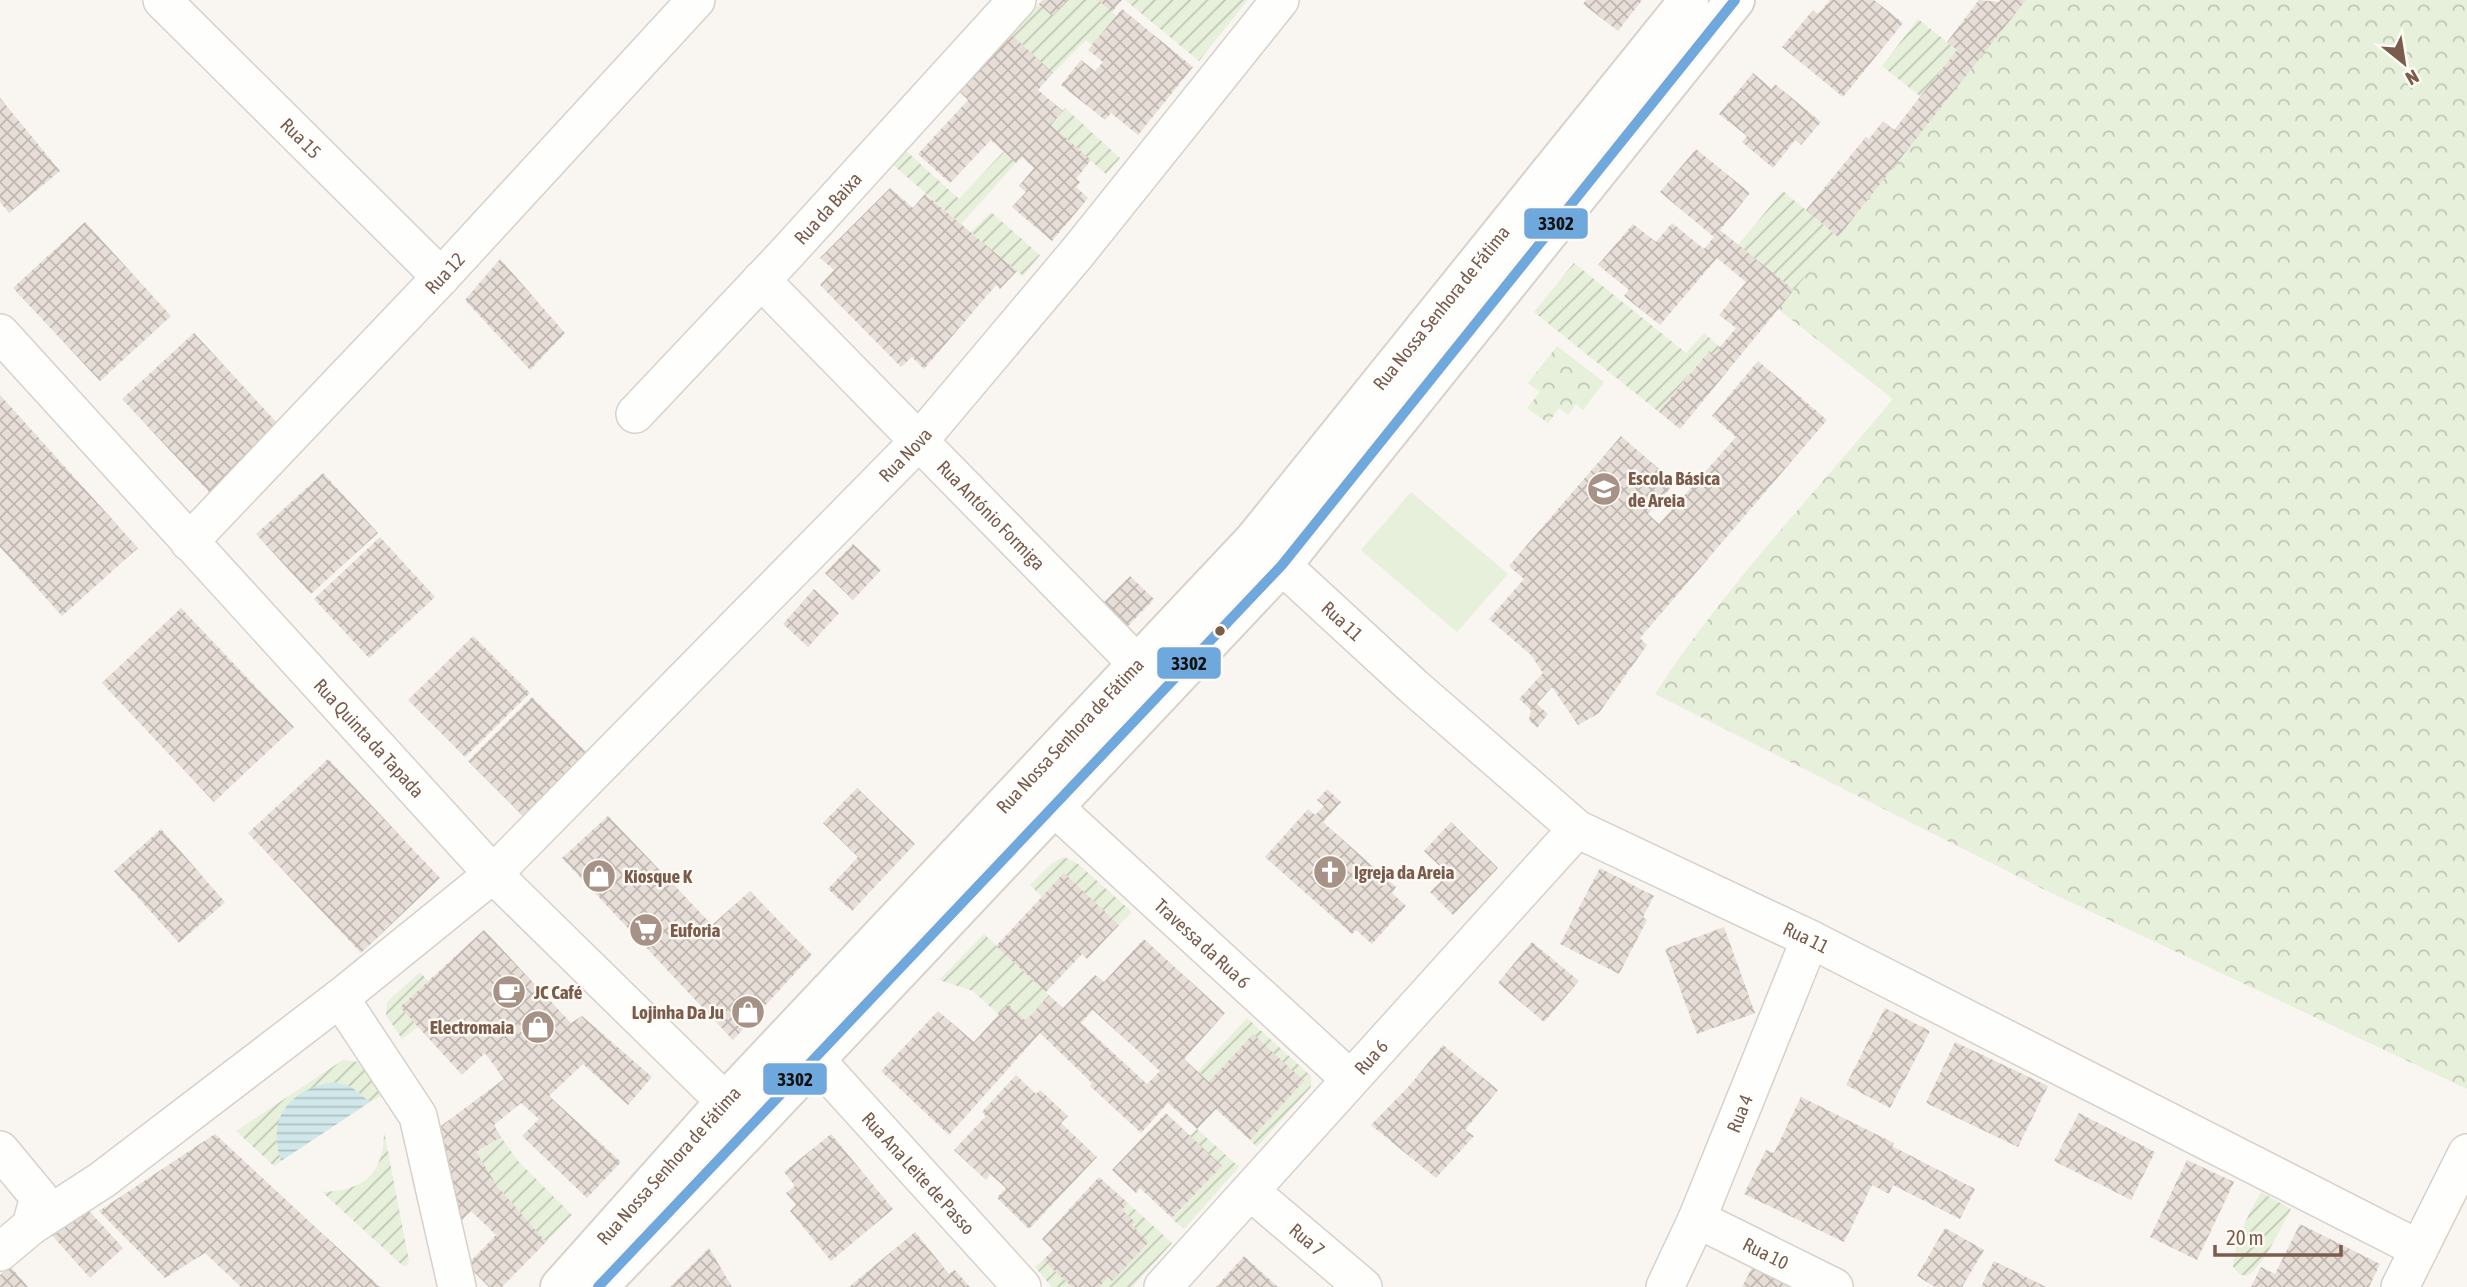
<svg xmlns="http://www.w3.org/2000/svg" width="2467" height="1287" viewBox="0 0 2467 1287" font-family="'Asap Condensed',sans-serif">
<defs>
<pattern id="forest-crowns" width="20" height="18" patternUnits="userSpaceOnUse" patternTransform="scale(1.75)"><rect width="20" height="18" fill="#e7f0db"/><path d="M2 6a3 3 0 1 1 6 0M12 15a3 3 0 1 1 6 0" fill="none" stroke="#c0c6b4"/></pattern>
<pattern id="garden-furrows" width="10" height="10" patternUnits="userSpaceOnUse" patternTransform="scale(1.75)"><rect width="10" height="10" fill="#e7f0db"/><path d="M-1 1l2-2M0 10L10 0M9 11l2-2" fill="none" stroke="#c0c6b4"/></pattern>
<pattern id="water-rules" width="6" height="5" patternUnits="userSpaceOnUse" patternTransform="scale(1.75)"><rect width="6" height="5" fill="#d0e8ea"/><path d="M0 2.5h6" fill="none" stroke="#aebfc0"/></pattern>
<pattern id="building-cross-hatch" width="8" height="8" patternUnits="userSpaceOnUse" patternTransform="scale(1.75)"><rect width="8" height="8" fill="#e6ded7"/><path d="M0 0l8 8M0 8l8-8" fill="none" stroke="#bfb7b1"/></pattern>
</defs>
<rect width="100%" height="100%" fill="#f9f5f0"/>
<!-- grass -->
<path fill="#e7f0db" d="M1411,492L1508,574L1457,632L1361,550Z"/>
<!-- forest -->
<g fill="url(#forest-crowns)">
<path d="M2026,0H2467V1089L2043,889L1655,694C1723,589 1813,495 1893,399L1778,309Z"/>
<path d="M1557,346L1604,382L1583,410L1576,404L1568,415L1559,408L1548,423L1527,408L1540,392L1528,383Z"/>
</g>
<!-- garden -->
<g fill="url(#garden-furrows)">
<path d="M1067,0H1098L1117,16L1092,45L1086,40L1053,73L1011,34L1039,4L1052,15Z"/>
<path d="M1125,0H1246L1247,1L1199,61Z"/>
<path d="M1918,19L1957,50L1921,97L1882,66Z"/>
<path d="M1065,108L1120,158L1106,174L1051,125Z"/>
<path d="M905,150L959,199L1003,152L1016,163L961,224L892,164Z"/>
<path d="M1783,191L1838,237L1794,290L1738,245Z"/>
<path d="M991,212L1040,255L1023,276L971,232Z"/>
<path d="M1574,263L1686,353L1704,333L1720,347L1713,355L1708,351L1659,412L1534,312Z"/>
<path d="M1064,857L1077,863L1132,912L1119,925L1064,874L1042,897L1030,885L1052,863Z"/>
<path d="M984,934L1049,995L1026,1021L1009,1004L999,1015L973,991L939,980Z"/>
<path d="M420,972L428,981L400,1007L418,1027L402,1039L386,1015L387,1002Z"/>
<path d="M1247,1018L1311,1076V1087L1257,1147L1250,1140L1304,1081L1209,1082L1198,1071Z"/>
<path d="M343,1060L359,1062L383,1095L370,1102L350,1086L276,1139L281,1161L274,1166L236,1131Z"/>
<path d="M1197,1129L1239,1167L1184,1229L1172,1219L1222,1166L1190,1136Z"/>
<path d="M384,1131L409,1261L407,1266H403L322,1192C364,1191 384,1174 384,1131Z"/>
<path d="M501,1137L518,1161L572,1215L546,1242L497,1186L476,1153Z"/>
<path d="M2261,1192L2291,1209C2281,1227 2264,1266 2247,1276L2239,1274L2233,1267C2236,1239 2247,1216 2261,1192Z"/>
<path d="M1128,1203L1172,1243L1132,1287H1099L1108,1277L1112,1281L1149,1242L1132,1225L1122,1210Z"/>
<path d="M1043,1260L1072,1287H1052L1035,1267Z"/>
</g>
<!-- water -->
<path fill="url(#water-rules)" d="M334,1082L350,1086L370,1102L281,1161C266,1117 290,1089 334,1082Z"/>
<!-- building -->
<g fill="url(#building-cross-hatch)" fill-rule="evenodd">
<path d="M1043,0H1067L1052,16L1039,4Z"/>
<path d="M1098,0H1122L1112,12Z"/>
<path d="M1586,0H1642L1618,31L1583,4Z"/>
<path d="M1830,0H1874L1903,23L1843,97L1782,47L1813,10L1818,14Z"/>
<path d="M1979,0L1999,2L2000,0H2026L1838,237L1806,210L1866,137L1869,139L1883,121L1894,130L1957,50L1947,42Z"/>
<path d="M1122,9L1193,67L1138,135L1111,113L1105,120L1061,85L1081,60L1095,71L1103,62L1088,50Z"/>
<path d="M1011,34L1053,73L1038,90L1063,111L1051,125L1091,160L1076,179L1080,182L1076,187L1088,198L1052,241L1012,207L1026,192L1019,186L1034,168L1022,157L1016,163L991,140L950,183L918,154L968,100L957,89Z"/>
<path d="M1753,73L1772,89L1775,84L1821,122L1801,145L1795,140L1773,168L1742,142L1747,136L1719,114Z"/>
<path d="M0,98L60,171L9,213L0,202Z"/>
<path d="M1696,149L1750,193L1720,230L1794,290L1680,429L1659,412L1709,351L1713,355L1736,328L1719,315L1746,282L1717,258L1660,325L1624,296L1629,290L1598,265L1633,224L1656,242L1672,223L1704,249L1714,237L1660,192Z"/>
<path d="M890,188L913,208L925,194L1017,271L1000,289L996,285L924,369L912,357L901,367L820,285L834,270L820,258Z"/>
<path d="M85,222L171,316L100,381L13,288Z"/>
<path d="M500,259L565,333L530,370L465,300Z"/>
<path d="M194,333L280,426L209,492L122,399Z"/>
<path d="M1758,361L1827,420L1640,638L1647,645L1599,713L1578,725L1552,687L1537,704L1548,714L1537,728L1529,720L1531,710L1519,699L1543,673L1531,655L1489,619L1524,579L1509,566L1621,436L1675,483L1648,514L1659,524L1736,437L1712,416Z"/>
<path d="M0,395L138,548L62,616L0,547Z"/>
<path d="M323,473L378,533L311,594L256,534Z"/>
<path d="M380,537L435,597L369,658L314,599Z"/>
<path d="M853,544L881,570L853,600L825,573Z"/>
<path d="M1130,576L1154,599L1125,629L1100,606Z"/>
<path d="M814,589L839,613L808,647L783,624Z"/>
<path d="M181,608L294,727L214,802L102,683Z"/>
<path d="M473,636L530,693L465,757L408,700Z"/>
<path d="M532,697L589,755L525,818L468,761Z"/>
<path d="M328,759L440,878L361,953L248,833Z"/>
<path d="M857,788L915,844L852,911L828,889L858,857L823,823Z"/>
<path d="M1327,789L1341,802L1323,822L1396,887L1392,893L1406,906L1372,944L1356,930L1352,934L1265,857L1308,809L1315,815L1324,806L1317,800Z"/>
<path d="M608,816L712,925L750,891L812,955L733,1040L562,858Z"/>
<path d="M1451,822L1498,868L1453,915L1430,892L1448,874L1424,851Z"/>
<path d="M161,829L225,902L179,943L114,871Z"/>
<path d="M1600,868L1654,896L1643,917L1647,920L1619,974L1560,944Z"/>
<path d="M1064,873L1119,925L1087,959L1082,954L1046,992L996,946Z"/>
<path d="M1724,927L1755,1013L1697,1034L1665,949Z"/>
<path d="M484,930L571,1023L582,1016L652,1077L628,1105L583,1064L549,1096L621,1162L587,1198L522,1136L539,1119L521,1103L494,1125L501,1137L476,1152L497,1186L546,1242L502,1287H489L467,1265L496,1235L471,1211L460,1222L441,1126L504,1079L485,1053L462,1075L400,1007Z"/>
<path d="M1144,939L1225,1013L1184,1059L1209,1082L1253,1034L1304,1081L1250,1140L1216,1109L1197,1129L1168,1103L1141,1133L1090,1086L1092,1083L1040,1033L949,1135L881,1071L938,1011L974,1042L1008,1004L1026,1021L1049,995L1063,1008L1095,975L1104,982ZM1093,1010L1160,1071L1147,1084L1081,1023Z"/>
<path d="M1532,942L1579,981L1544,1022L1498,983Z"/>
<path d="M1885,1008L1930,1031L1890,1108L1846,1085Z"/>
<path d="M1955,1042L2048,1086L2018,1147L1926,1103Z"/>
<path d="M1443,1045L1498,1090L1465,1130L1474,1136L1436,1178L1371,1125L1410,1085Z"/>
<path d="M1016,1075L1036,1094L1040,1090L1068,1116L1061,1123L1097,1157L1029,1229L997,1198L1006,1188L990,1174L986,1180L954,1150L986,1116L982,1112Z"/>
<path d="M1801,1097L1894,1143L1892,1146L1975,1189L1960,1219L1893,1185L1889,1194L1872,1185L1844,1242L1744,1194L1766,1150L1774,1153Z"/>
<path d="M1166,1113L1222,1166L1172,1218L1140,1188L1136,1193L1112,1170Z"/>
<path d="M2079,1113L2155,1152L2131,1200L2054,1161Z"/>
<path d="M215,1134L380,1287H241L205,1253L165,1278L99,1211Z"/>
<path d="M831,1134L893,1209L831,1261L790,1211L796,1205L786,1193L795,1186L784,1172Z"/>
<path d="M2187,1160L2234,1182L2197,1260L2150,1237Z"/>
<path d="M1099,1177L1128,1203L1122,1210L1135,1222L1132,1225L1149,1242L1112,1281L1108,1277L1099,1287H1072L1043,1260L1053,1250L1042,1239Z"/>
<path d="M82,1203L123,1248L90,1278L50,1233Z"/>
<path d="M2300,1224L2380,1264L2369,1287H2251L2261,1267L2275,1274Z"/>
<path d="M1945,1228L1984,1250L1962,1287H1935L1917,1276Z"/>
<path d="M915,1232L949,1274L955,1270L970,1287H849Z"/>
<path d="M709,1248L732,1287H670Z"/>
<path d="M1244,1256L1278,1287H1216Z"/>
<path d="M1994,1261L2046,1287H1981Z"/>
<path d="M10,1266L28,1287H0V1275Z"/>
<path d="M1753,1266L1791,1287H1742Z"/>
</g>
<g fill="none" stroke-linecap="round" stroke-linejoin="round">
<!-- street casing -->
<g stroke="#d7d1cb" stroke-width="40">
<g id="street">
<path id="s1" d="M162,0L441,277"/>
<path id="s2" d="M761,280L1159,686"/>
<path id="s3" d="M0,333L493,874L747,1123"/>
<path id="s4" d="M635,414L787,253L1017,0"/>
<path id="s5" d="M189,542L441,277L696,0"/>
<path id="s6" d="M1260,545L1414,687L1577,829L1810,939L2419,1249"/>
<path id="s7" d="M1053,806L1350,1079"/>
<path d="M340,998L418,1116L457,1287"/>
<path id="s8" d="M815,1059L1022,1287"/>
<path d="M0,1150L39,1197L31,1226L0,1252"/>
<path id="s9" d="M1250,1191L1363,1287"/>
<path id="s10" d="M1697,1219L1834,1287"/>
<path id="s11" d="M31,1226L102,1180L340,998L493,874L918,442L1078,252L1280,0"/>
<path id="s12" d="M1163,1287L1577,829"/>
<path id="s13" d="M1665,1287L1697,1219L1810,939"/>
<path d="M2400,1287L2467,1153"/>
</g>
</g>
<!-- secondary casing -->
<g stroke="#d9d2cb" stroke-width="42">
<g id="secondary">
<path id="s14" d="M560,1287L725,1102L1254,540L1689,0"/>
<path d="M598,1287L751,1128L1282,565L1735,0"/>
</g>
</g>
<!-- street -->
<use href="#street" stroke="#fefefd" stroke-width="37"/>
<!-- secondary -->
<use href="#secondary" stroke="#fefefd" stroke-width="38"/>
<!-- bus-1 casing -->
<g stroke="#fffaf3" stroke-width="16">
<path id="bus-1" d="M598,1287L1282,565L1735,0"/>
</g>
<!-- bus-1 -->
<use href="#bus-1" stroke="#6fa8dc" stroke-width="10"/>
</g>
<!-- icons -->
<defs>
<g id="school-disc" transform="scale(1.75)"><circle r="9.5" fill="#a69286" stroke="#fffaf3"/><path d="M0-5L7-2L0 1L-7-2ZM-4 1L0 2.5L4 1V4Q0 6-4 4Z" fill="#fff"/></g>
<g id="church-disc" transform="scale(1.75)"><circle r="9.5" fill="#a69286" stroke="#fffaf3"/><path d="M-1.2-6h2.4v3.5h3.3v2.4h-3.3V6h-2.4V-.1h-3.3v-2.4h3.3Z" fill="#fff"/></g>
<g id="shop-disc" transform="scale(1.75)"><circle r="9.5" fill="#a69286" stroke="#fffaf3"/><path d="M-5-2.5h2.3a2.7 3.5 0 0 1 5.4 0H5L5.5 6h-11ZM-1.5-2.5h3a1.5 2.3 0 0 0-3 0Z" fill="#fff"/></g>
<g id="supermarket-disc" transform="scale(1.75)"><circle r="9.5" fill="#a69286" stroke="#fffaf3"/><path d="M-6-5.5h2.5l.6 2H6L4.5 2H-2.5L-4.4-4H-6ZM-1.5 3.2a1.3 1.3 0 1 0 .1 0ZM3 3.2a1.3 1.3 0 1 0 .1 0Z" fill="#fff"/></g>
<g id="cafe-disc" transform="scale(1.75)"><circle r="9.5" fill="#a69286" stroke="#fffaf3"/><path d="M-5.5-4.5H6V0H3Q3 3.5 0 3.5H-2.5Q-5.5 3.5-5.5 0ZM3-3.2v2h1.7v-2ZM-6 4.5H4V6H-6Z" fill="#fff"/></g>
</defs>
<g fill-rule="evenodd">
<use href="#school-disc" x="1604" y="489"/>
<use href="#church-disc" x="1330" y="872"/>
<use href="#shop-disc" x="599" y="876"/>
<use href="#supermarket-disc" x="646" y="930"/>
<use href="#cafe-disc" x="509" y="992"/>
<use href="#shop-disc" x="748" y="1012"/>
<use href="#shop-disc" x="538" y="1027"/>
</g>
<!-- markers -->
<circle fill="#7a5c4d" stroke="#fffaf3" stroke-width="2.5" cx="1220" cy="631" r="6"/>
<g text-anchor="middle" stroke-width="5" stroke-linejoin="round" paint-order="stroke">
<!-- street labels -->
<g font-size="19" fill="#7a5c4d" stroke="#fffaf3">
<text dy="7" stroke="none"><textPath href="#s1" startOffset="196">Rua 15</textPath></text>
<text dy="7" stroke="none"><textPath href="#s4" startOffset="282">Rua da Baixa</textPath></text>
<text dy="7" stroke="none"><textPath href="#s5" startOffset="371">Rua 12</textPath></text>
<text dy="7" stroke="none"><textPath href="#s14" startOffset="1318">Rua Nossa Senhora de Fátima</textPath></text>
<text dy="7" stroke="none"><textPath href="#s11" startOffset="1169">Rua Nova</textPath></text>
<text dy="7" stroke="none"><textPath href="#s2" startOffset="329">Rua António Formiga</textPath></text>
<text dy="7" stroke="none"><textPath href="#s6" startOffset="112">Rua 11</textPath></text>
<text dy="7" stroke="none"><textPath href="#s14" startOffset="751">Rua Nossa Senhora de Fátima</textPath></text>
<text dy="7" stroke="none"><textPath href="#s3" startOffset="548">Rua Quinta da Tapada</textPath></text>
<text dy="7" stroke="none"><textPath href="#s6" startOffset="679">Rua 11</textPath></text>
<text dy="7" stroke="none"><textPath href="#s7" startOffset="203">Travessa da Rua 6</textPath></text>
<text dy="7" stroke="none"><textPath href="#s12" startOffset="310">Rua 6</textPath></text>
<text dy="7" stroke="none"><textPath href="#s13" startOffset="189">Rua 4</textPath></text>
<text dy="7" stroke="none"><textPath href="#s14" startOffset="163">Rua Nossa Senhora de Fátima</textPath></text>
<text dy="7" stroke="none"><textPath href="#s8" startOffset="154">Rua Ana Leite de Passo</textPath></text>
<text dy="7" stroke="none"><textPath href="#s9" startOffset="75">Rua 7</textPath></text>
<text dy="7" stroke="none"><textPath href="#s10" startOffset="77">Rua 10</textPath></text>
</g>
<!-- poi labels -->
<g font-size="19" font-weight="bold" fill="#7a5c4d" stroke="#fffaf3" text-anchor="start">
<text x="1628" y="485">Escola Básica<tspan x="1628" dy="22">de Areia</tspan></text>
<text x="1354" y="879">Igreja da Areia</text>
<text x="624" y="883">Kiosque K</text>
<text x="670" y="937">Euforia</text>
<text x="534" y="999">JC Café</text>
<text x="724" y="1019" text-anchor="end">Lojinha Da Ju</text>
<text x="514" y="1034" text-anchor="end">Electromaia</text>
</g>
</g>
<g stroke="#fffaf3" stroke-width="2.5">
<rect x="1523" y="207" width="66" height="33" rx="7" fill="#6fa8dc"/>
<rect x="1156" y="646" width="66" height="34" rx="7" fill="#6fa8dc"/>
<rect x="762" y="1062" width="66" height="34" rx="7" fill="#6fa8dc"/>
</g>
<g font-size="19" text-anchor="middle" font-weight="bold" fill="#111">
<text x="1556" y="230">3302</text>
<text x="1189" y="670">3302</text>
<text x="795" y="1086">3302</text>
</g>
<!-- north arrow -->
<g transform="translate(2404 63) rotate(150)" stroke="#fffaf3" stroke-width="5" paint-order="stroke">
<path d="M0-5L12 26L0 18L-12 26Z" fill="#7a5c4d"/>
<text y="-10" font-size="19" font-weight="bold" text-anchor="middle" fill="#7a5c4d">N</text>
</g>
<!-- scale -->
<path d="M2215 1245v10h126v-10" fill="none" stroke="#7a5c4d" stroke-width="3.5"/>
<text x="2226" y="1245" font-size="21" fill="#7a5c4d" stroke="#fffaf3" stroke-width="5" paint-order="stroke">20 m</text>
</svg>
